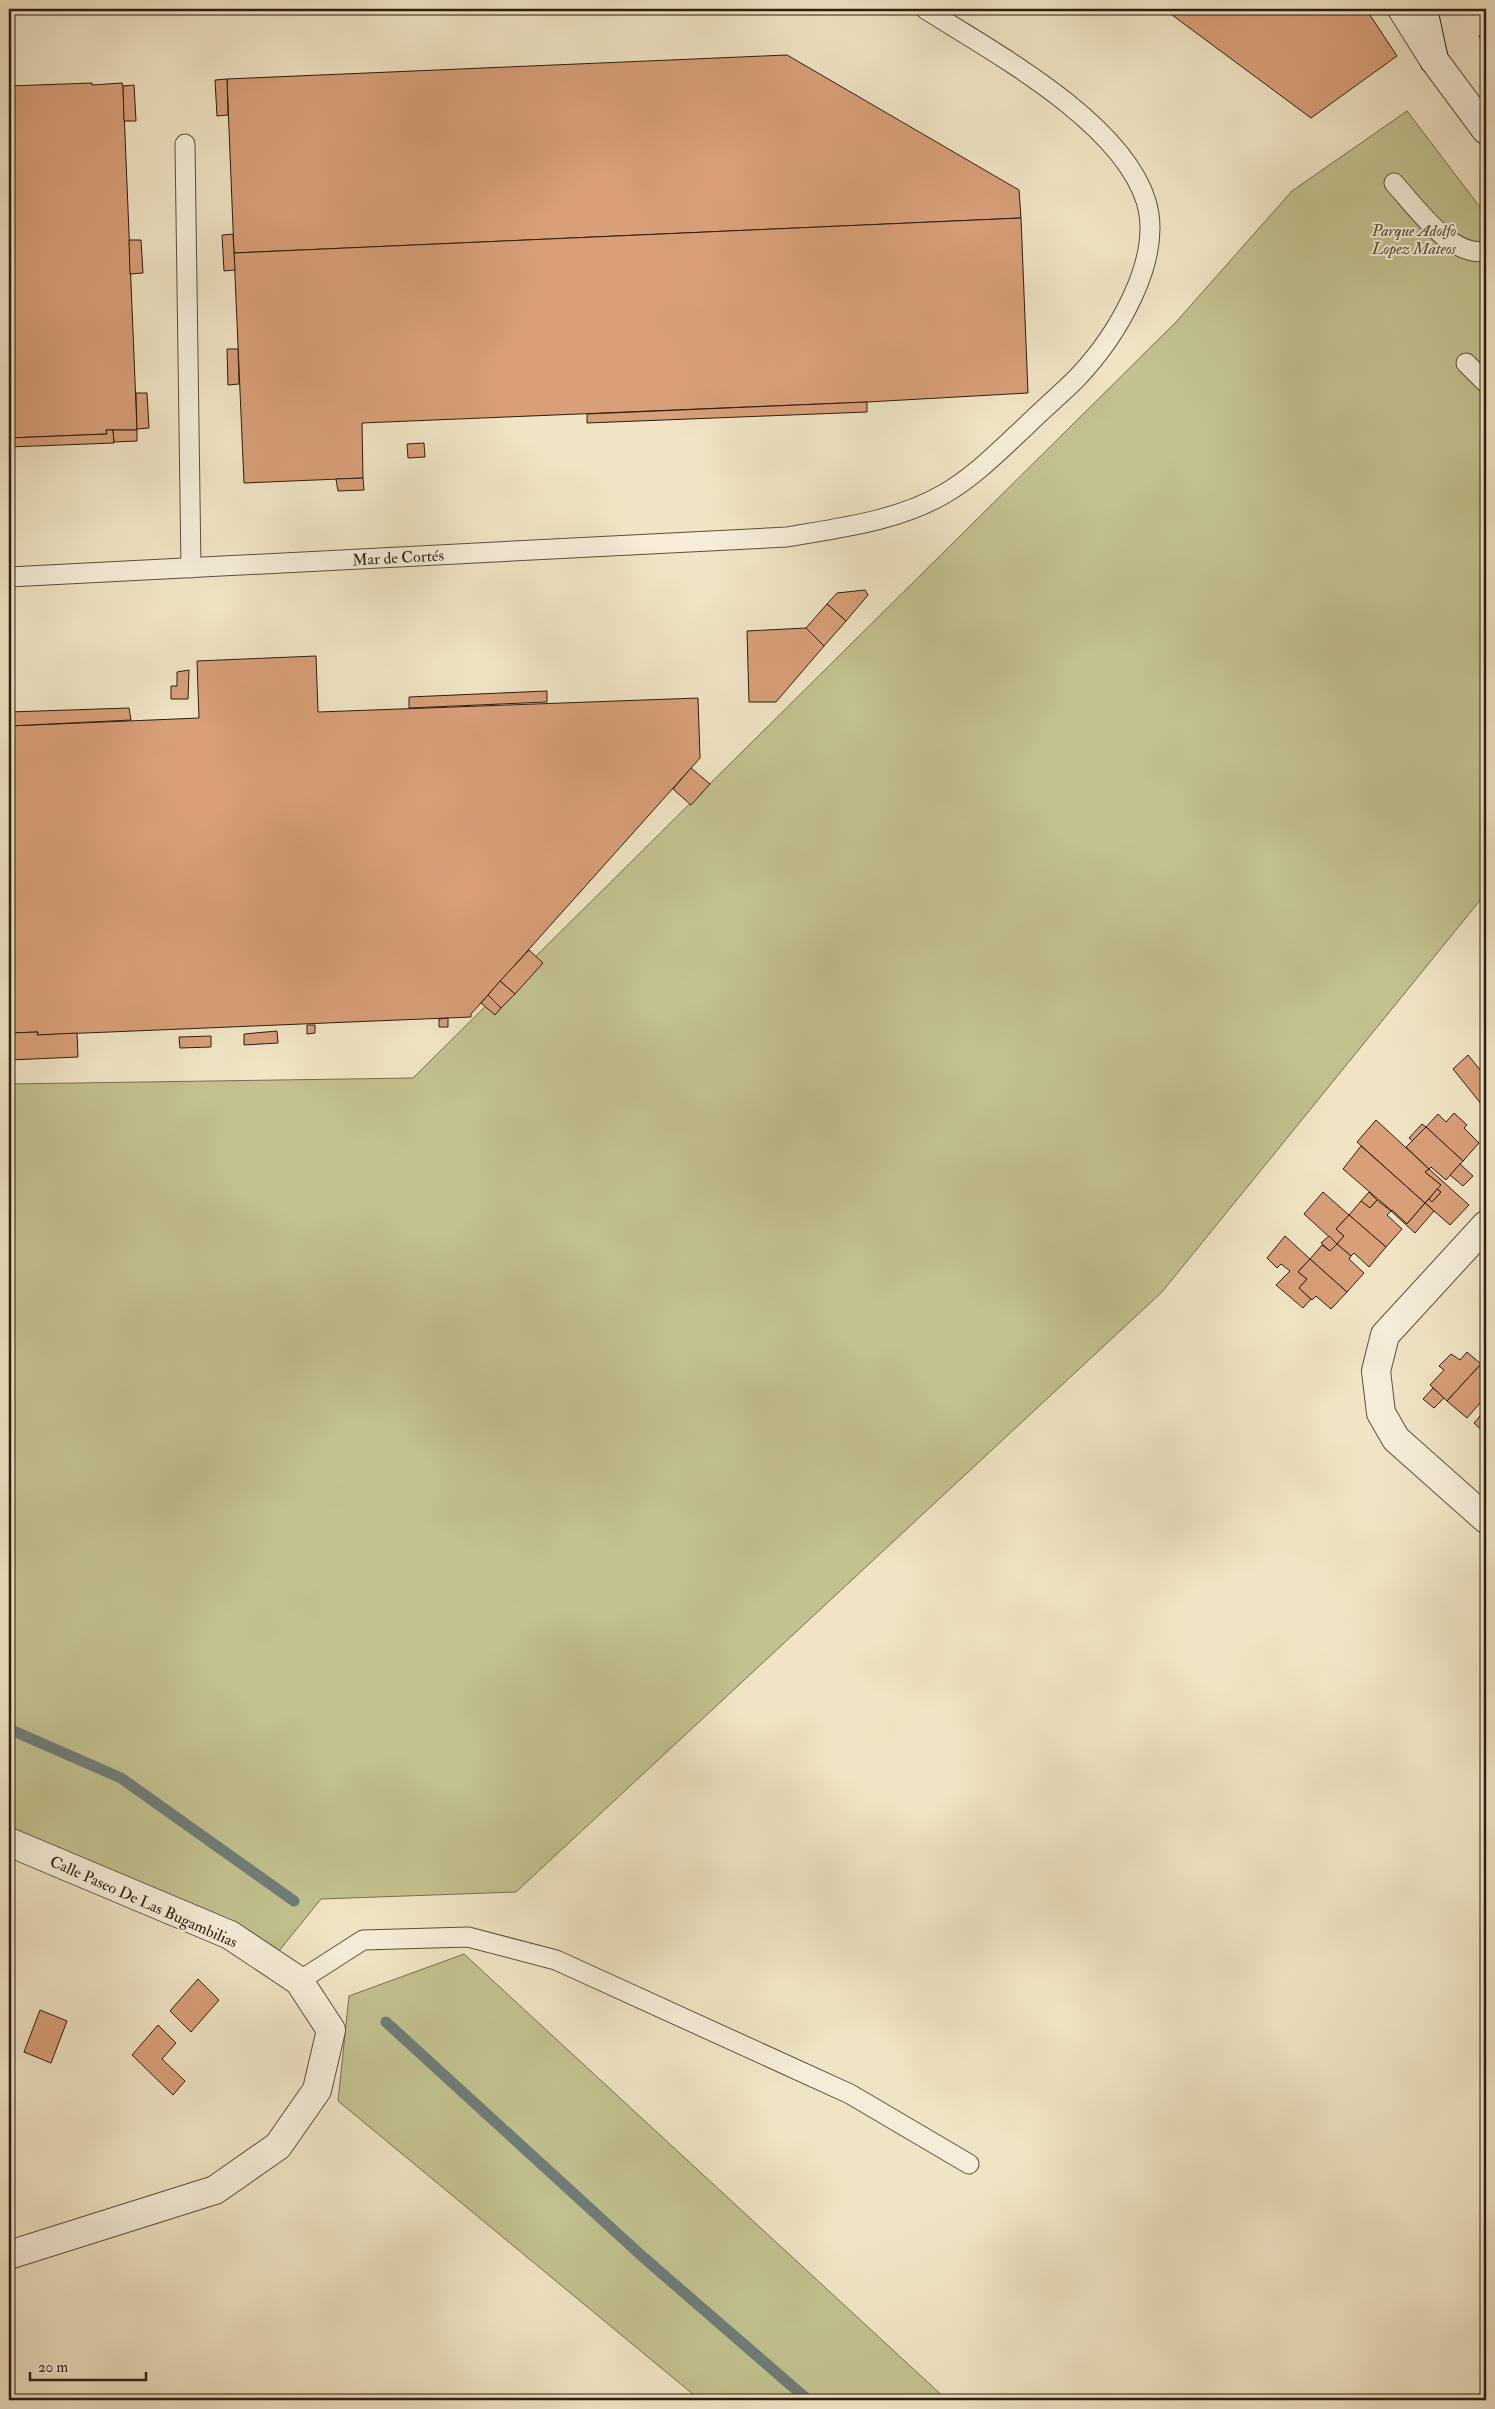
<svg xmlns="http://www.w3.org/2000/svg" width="1495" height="2409" viewBox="0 0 1495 2409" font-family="'IM FELL Double Pica',serif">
<rect width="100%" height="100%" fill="#f0e4c4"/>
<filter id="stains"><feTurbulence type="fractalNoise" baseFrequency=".004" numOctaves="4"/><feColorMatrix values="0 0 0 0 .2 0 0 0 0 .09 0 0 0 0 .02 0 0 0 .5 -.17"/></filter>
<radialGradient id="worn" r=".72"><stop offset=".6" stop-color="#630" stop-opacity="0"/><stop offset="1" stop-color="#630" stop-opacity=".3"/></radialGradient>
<!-- green -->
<g fill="#c2c18f" stroke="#776f50">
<path d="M1407,111L1486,215V893L1162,1292L516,1892L321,1899L270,1962L9,1842V1084L413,1078L1176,322L1292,191Z"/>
<path d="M464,1954L947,2400H700L338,2101L349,1996Z"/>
</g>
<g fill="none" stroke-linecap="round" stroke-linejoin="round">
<!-- stream -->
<g stroke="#6f7d78" stroke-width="11">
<path d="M9,1729L121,1778L294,1901"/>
<path d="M386,2022L643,2257L808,2400"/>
</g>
</g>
<!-- building -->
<g fill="#d89f79" stroke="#2c1d11">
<path d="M1164,9H1366L1397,56L1311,118Z"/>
<path d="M1486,31V47L1479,36Z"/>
<path d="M787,55L1019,190L1021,218L234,253L227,79Z"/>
<path d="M227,79L228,115L217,116L215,80Z"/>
<path d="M92,83V85L122,83L123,86L137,430H106L107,434L9,438V86Z"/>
<path d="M134,85L136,121H124L123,86Z"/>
<path d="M1021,218L1028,393L867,402L362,423L363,478L244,483L234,253Z"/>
<path d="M233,234L235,270L224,271L222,235Z"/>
<path d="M129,240H141L143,273L130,274Z"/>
<path d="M227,349H238L239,384L228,385Z"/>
<path d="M136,393H147L149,428L137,429Z"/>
<path d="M867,402V412L587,423V414Z"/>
<path d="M106,430H113L114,443L9,447V438L107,434Z"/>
<path d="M113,430H137V441L114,442Z"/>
<path d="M424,443L425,457L408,458L407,444Z"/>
<path d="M363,478L364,490L338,491L336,479Z"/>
<path d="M865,590L868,595L846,621L827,604L837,593Z"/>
<path d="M827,604L846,621L824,646L806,628Z"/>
<path d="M806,628L824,646L776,702H749L747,631Z"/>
<path d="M316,656L318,712L698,698L700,758L471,1014V1017L37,1035L38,1032L9,1033V726L199,718L197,661Z"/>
<path d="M189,670L188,699H171V686H177V672Z"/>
<path d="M547,691V702L409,708V697Z"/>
<path d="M129,708L131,720L9,726V712Z"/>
<path d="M691,768L710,784L691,805L673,789Z"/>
<path d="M529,950L543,963L515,994L500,981Z"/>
<path d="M500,981L515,994L501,1008L488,995Z"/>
<path d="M488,995L501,1008L495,1015L481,1003Z"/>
<path d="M448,1018V1027H439V1019Z"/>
<path d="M307,1025H315V1033L307,1034Z"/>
<path d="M277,1031L278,1043L244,1045V1034Z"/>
<path d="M38,1032L37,1035L77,1033L78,1057L9,1060V1033Z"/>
<path d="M211,1036V1047L180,1048L179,1037Z"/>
<path d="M1468,1055L1486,1077V1110L1453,1069Z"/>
<path d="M1454,1113L1467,1125L1464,1128L1479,1143L1463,1161L1426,1127L1438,1114L1446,1122Z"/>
<path d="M1376,1120L1429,1169L1425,1172L1441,1185L1425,1203L1357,1142Z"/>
<path d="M1422,1124L1426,1127L1413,1141L1409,1138Z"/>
<path d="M1426,1127L1463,1161L1446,1180L1431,1167L1429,1169L1406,1147Z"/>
<path d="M1361,1146L1425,1203L1407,1224L1343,1169Z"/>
<path d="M1460,1164L1473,1176L1463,1186L1450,1175Z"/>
<path d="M1429,1169L1469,1205L1450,1225L1425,1203L1429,1199L1432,1202L1441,1192L1437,1189L1441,1185L1425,1172Z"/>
<path d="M1437,1189L1441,1192L1432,1202L1429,1199Z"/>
<path d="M1323,1192L1349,1215L1336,1229L1344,1236L1337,1244L1304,1214Z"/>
<path d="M1369,1192L1377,1200L1370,1208L1361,1201Z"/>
<path d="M1377,1200L1391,1211L1387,1215L1402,1229L1386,1247L1349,1215L1361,1201L1370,1208Z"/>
<path d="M1425,1203L1434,1211L1415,1233L1391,1211L1392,1210L1407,1224Z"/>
<path d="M1349,1215L1386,1247L1369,1267L1354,1253L1351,1256L1337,1244L1344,1236L1336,1229Z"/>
<path d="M1285,1236L1310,1259L1298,1272L1307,1279L1299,1288L1311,1299L1303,1308L1276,1285L1290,1271L1281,1264L1277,1268L1267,1258Z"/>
<path d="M1329,1236L1337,1244L1330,1251L1321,1243Z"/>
<path d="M1337,1244L1351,1256L1349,1259L1364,1273L1347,1292L1310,1259L1322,1245L1330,1251Z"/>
<path d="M1310,1259L1347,1292L1331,1309L1316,1296L1312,1300L1299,1288L1307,1279L1298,1272Z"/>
<path d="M1467,1352L1481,1364L1447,1401L1430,1385L1444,1370L1439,1366L1451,1354L1460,1360Z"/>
<path d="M1481,1364L1486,1369V1401L1483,1405L1480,1403L1467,1418L1447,1401Z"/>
<path d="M1433,1388L1444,1398L1434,1408L1423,1399Z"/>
<path d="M1486,1409V1434L1474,1423Z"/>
<path d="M198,1979L219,2000L191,2032L170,2011Z"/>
<path d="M40,2010L67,2021L51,2063L24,2052Z"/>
<path d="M158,2025L176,2043L162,2059L185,2081L173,2095L132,2055Z"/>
</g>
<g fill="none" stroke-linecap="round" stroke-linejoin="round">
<!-- service casing -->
<g stroke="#5d4f3e" stroke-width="21">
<g id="service">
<path d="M185,144L191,568"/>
<path d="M1394,183C1415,206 1451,258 1486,251"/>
<path d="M1466,363L1486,383"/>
<path d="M9,577L787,537C839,528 898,521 944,494C975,476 999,451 1025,427C1042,410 1060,395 1077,378C1116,337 1164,259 1146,201C1121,121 993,52 925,9"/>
<path d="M299,1981L363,1940L468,1937L556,1960L850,2094L969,2164"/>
</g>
</g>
<!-- minor casing -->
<g stroke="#5d4f3e" stroke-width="30">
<g id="minor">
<path d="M1486,1225L1385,1335L1376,1371L1381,1413L1396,1439L1486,1519"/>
<path d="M9,1842L230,1935L299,1981L331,2030L317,2090L278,2146L215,2190L9,2255"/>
</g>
</g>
<!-- tertiary casing -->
<g stroke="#5d4f3e" stroke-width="30">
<path id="tertiary" d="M1402,9L1434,60L1486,130"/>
</g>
<!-- secondary casing -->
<g stroke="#2c1d11" stroke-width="30">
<path id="secondary" d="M1423,9L1434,60"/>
</g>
<!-- service -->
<use href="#service" stroke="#f5edd9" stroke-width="19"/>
<!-- minor -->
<use href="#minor" stroke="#f5edd9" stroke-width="28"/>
<!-- tertiary -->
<use href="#tertiary" stroke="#f5edd9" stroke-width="28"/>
<!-- secondary -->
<use href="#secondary" stroke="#f5edd9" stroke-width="28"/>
</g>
<g text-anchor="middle" stroke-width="4" stroke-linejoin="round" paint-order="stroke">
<!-- park labels -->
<g font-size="16" font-style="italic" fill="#594e37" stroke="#f5edd9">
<text x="1414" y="236">Parque Adolfo<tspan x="1414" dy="18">Lopez Mateos</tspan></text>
</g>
<!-- street labels -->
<g font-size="16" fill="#2c1d11" stroke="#f5edd9">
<text transform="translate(398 557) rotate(-3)" y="6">Mar de Cortés</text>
<text transform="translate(144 1901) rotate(24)" y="6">Calle Paseo De Las Bugambilias</text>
</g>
</g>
<!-- margin -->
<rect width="1495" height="2409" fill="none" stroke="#f0e4c4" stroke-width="30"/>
<rect x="10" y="10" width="1475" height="2389" fill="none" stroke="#2c1d11" stroke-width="2.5"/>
<rect x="15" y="15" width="1465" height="2379" fill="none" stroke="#2c1d11"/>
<!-- scale -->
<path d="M30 2372v8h116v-8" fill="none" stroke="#2c1d11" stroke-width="2.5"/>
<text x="38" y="2372" font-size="15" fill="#2c1d11" stroke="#f5edd9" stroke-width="4" paint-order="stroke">20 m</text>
<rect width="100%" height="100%" filter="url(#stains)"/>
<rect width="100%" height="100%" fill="url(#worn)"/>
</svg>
